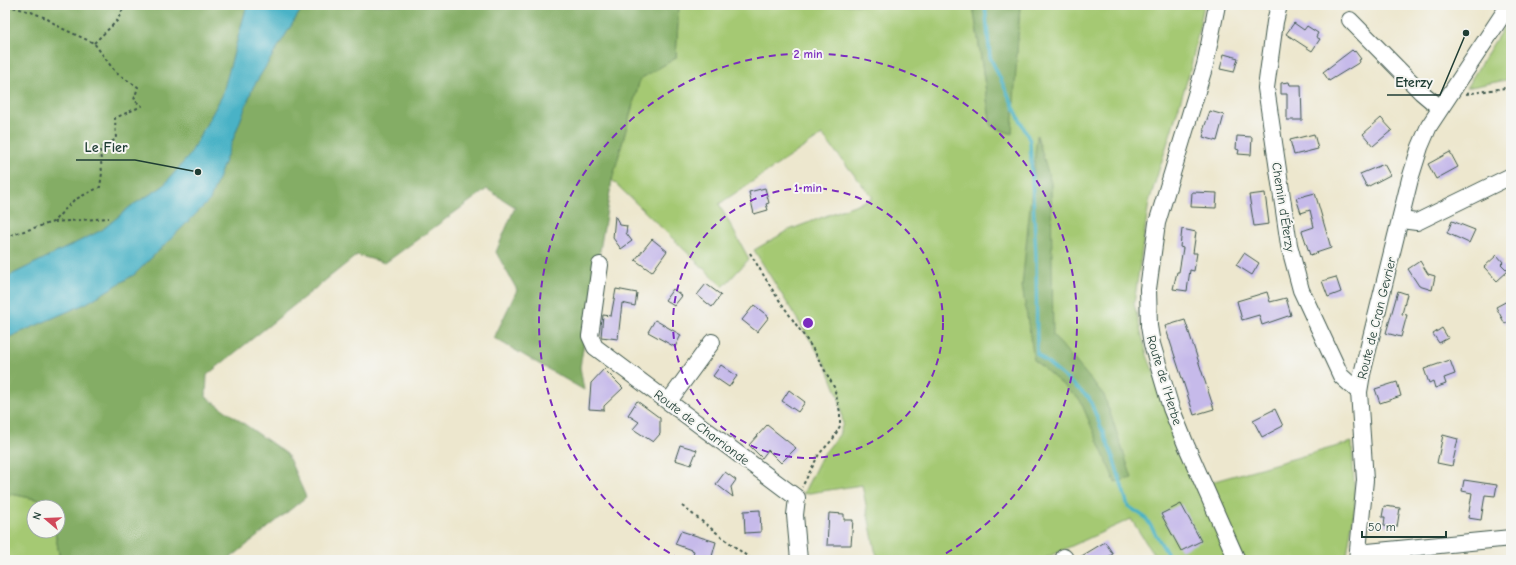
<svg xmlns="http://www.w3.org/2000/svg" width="1516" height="565" viewBox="0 0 1516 565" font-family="'Comic Neue',sans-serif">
<rect width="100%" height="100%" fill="#f6f6f2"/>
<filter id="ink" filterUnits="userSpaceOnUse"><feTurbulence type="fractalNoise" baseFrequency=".025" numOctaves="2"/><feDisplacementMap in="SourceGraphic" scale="8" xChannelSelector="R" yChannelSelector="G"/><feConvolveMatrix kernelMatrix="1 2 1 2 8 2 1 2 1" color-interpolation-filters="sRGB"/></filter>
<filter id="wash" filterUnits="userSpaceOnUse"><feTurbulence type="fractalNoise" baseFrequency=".012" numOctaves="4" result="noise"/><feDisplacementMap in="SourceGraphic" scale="16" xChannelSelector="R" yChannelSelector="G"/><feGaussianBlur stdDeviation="0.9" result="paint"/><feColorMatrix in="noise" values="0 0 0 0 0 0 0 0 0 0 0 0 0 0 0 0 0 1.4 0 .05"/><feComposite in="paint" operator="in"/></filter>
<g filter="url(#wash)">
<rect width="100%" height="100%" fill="#ede7ce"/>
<!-- green -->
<g fill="#a5c973" stroke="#628354">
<path d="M679,5H973L991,126L1011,133L1020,5H1204L1190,71L1149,202L1134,304L1147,355L1197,486L1352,442L1355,506L1346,560H1157L1131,519L1041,560H879L875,550L862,485L803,494L822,456L839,435L843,423L839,398L827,367L754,250L789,230L873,198L822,135L719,204L749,259L723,287L612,180L640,79L676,58Z"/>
<path d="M1511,15V79L1466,88Z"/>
<path d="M11,494L50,502L51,507H34V531H55L60,560H5V498Z"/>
</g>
<!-- forest -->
<g fill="#84ad65" stroke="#52754c">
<path d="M5,5H247L222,96L189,156L162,187L131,206L102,230L5,278Z"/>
<path d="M304,5H679L676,58L640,79L612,180L580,367L584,390L494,338L517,290L496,252L515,207L487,189L385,263L357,255L207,375L206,397L287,454L306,497L228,560H60L55,531H58V507H51L50,502L11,494L5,498V339L85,304L135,274L210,200L253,87Z"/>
<path d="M973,5H1020L1012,134L991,126Z"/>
<path d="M1037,135L1051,183L1053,335L1104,395L1132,478L1115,482L1080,400L1034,360L1022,286Z"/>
</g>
<!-- water -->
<path fill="#48b2c6" stroke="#34787d" d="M247,5H304L253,87L210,200L135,274L85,304L5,339V278L102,230L131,206L162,187L189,156L222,96Z"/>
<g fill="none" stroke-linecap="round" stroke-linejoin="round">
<!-- stream -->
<path stroke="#48b2c6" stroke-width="3.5" d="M985,5L990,57L1030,141L1036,255L1037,354L1089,398L1113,457L1128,506L1146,518L1171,560"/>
</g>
<g id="blocks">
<!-- building -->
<g fill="#c6baea">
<path d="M1294,23L1304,30L1307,26L1318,33L1316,37L1320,39L1312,51L1286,34Z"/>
<path d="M1352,50L1354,52L1355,51L1361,59L1359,60L1360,62L1329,81L1323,72Z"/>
<path d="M1224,54L1238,58L1234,72L1220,69Z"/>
<path d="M1289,82L1290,85H1301L1302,120H1287V94H1281V83Z"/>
<path d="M1210,111L1224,115L1217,141L1203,137L1205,131H1203Z"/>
<path d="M1381,118L1392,130L1373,146L1363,134Z"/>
<path d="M1314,134L1318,149L1294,155L1290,140Z"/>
<path d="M1237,136L1252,137L1251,155L1238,154L1239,150L1236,149Z"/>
<path d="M1450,152L1458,167L1436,179L1428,164Z"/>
<path d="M1384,164L1390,175L1367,187L1360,174Z"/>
<path d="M765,188L769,203L766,204L768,210L754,214L749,192Z"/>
<path d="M1192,192L1217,193L1216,208L1191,207Z"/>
<path d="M1265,193L1269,224L1254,226L1249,195Z"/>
<path d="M1315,193L1331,248L1310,255L1302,231L1314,227L1310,210L1301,213L1296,198Z"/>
<path d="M615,216L620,225L627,226L626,233L632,241L621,249L613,238Z"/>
<path d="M1452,221L1475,230L1469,243L1447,233Z"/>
<path d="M1182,229L1196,232L1193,253H1197L1194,271L1190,270L1187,291L1173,289L1177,272H1179L1183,248L1180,247Z"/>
<path d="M652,239L667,251L652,272L635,260Z"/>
<path d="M1244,253L1259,263L1252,275L1236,265Z"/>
<path d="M1497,255L1503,262L1501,264L1508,271L1497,281L1484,267Z"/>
<path d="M1420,261L1428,274L1435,276L1432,290L1419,286L1408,269Z"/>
<path d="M1336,277L1341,292L1328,297L1322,281Z"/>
<path d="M706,284L721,295L712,307L697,295Z"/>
<path d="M616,289L637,293L635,306L622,303L618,339L601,337L603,315L611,316Z"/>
<path d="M673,289L682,296L674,306L665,300Z"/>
<path d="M1398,291L1407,294L1402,314L1407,315L1401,337L1386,333Z"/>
<path d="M1267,292L1270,302L1286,298L1291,315L1262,325L1259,315L1242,320L1237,301Z"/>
<path d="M1511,299V320L1505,324L1496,307Z"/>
<path d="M754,305L769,317L757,332L742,320Z"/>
<path d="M655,320L681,335L675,347L648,332Z"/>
<path d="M1185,320L1214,409L1194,415L1165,326Z"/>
<path d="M1442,328L1448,338L1439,343L1433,334Z"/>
<path d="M1450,360L1455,374L1444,378L1446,384L1435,388L1433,381L1429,383L1424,369Z"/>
<path d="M721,365L737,376L729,387L713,376Z"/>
<path d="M604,369L623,388L604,406V410L589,409L591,383Z"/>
<path d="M1397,382L1401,396L1380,403L1375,389Z"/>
<path d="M789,390L805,402L798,412L782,401Z"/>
<path d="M637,401L660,418V434L653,442L633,429L639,422L628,415Z"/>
<path d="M1275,409L1283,426L1262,437L1253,420Z"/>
<path d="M767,425L796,448L781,463L768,450L762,458L749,445Z"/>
<path d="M1443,435L1458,439L1452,466L1437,463Z"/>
<path d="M680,445L697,450L691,465L675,460Z"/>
<path d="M725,472L736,480L731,487L733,497L716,484Z"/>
<path d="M1464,480L1497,485L1495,496L1485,495L1481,520L1468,518L1472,493L1462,491Z"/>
<path d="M1181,504L1201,541L1181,551L1161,514Z"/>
<path d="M1384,506L1400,508L1397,527L1384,526L1385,517H1382Z"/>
<path d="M760,510L761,532L745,533L744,511Z"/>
<path d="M829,513L844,514V520H853L851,545H827Z"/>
<path d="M681,531L716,542L711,560H707L693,554L694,551L675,544Z"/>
<path d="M1105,542L1113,554L1108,557L1110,560H1075Z"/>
</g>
</g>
</g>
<g filter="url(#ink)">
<use href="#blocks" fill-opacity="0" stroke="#3e564b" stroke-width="1"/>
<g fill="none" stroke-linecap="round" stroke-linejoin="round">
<!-- minor casing -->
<g stroke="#3e564b" stroke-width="18">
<g id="minor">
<path d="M1217,5L1205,65L1157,223L1148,289L1149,326L1152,344L1171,408L1186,445L1237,560"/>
<path d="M1279,5L1275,22L1266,88L1289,245L1301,290L1341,376L1359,392"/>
<path d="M1350,20L1421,92L1440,108"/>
<path d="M1401,220L1417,222L1511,176"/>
<path d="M600,265L590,336L595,347L797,498L795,515L799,560"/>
<path d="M669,401L712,342"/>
<path d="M1358,553L1511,538"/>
<path d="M1064,557L1066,560"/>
<path d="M1357,560L1365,480L1359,392L1362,374L1410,179L1420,147L1429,126L1509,5"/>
</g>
</g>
<!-- path -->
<g stroke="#3e564b" stroke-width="2" stroke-dasharray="3 3" stroke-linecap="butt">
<path d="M94,43L117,21L125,5"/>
<path d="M1466,94L1511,87"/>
<path d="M54,222L109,218"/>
<path d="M5,237L53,222L74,200L100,187L102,173L100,149L116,139L115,118L142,106L134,100L138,87L116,73L94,43L61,28L46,18L31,12L5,5"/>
<path d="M750,253L775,294L813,349L834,387L840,412V426L833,439L819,454L802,487"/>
<path d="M682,506L752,560"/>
</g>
<!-- minor -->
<use href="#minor" stroke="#fff" stroke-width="16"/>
</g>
</g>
<!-- distance rings -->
<g fill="none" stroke="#7b2cbf" stroke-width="2" stroke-dasharray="7 5">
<circle cx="808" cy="323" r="135"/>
<path d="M680 559A269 269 0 1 1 936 559"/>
</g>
<g text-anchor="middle" stroke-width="4" stroke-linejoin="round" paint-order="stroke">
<!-- street labels -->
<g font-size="13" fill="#1f3d34" stroke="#f6f6f2">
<text transform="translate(1284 207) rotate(81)" y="5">Chemin d'Éterzy</text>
<text transform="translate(1376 318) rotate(-76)" y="5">Route de Cran Gevrier</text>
<text transform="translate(1165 380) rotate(73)" y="5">Route de l'Herbe</text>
<text transform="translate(702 427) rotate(37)" y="5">Route de Charrionde</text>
</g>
</g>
<circle cx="808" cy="323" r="6" fill="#7b2cbf" stroke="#f6f6f2" stroke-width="2"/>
<g font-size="12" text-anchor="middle" font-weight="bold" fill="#7b2cbf" stroke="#f6f6f2" stroke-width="4" stroke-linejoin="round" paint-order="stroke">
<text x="808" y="58">2 min</text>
<text x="808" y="192">1 min</text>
</g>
<!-- callouts -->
<path fill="none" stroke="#1f3d34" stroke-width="1.5" d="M1466 33L1440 95H1387M198 172L135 160H76"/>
<g fill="#1f3d34" stroke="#f6f6f2" stroke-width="1.5">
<circle cx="1466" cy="33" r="4"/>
<circle cx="198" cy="172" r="4"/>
</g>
<g font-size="14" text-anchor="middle" font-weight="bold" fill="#1f3d34" stroke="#f6f6f2" stroke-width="4" stroke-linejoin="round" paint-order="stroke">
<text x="1414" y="87">Eterzy</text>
<text x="106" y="152">Le Fier</text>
</g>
<!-- margin -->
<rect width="1516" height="565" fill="none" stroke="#f6f6f2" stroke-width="20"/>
<!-- north arrow -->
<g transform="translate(46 519) rotate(289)"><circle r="19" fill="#f6f6f2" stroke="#a0aca6"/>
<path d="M0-3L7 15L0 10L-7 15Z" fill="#d1495b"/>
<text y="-6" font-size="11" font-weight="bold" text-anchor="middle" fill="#1f3d34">N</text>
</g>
<!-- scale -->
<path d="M1362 531v6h84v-6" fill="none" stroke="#1f3d34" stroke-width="2"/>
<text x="1368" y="531" font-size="12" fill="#1f3d34" stroke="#f6f6f2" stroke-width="3" paint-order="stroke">50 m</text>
</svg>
